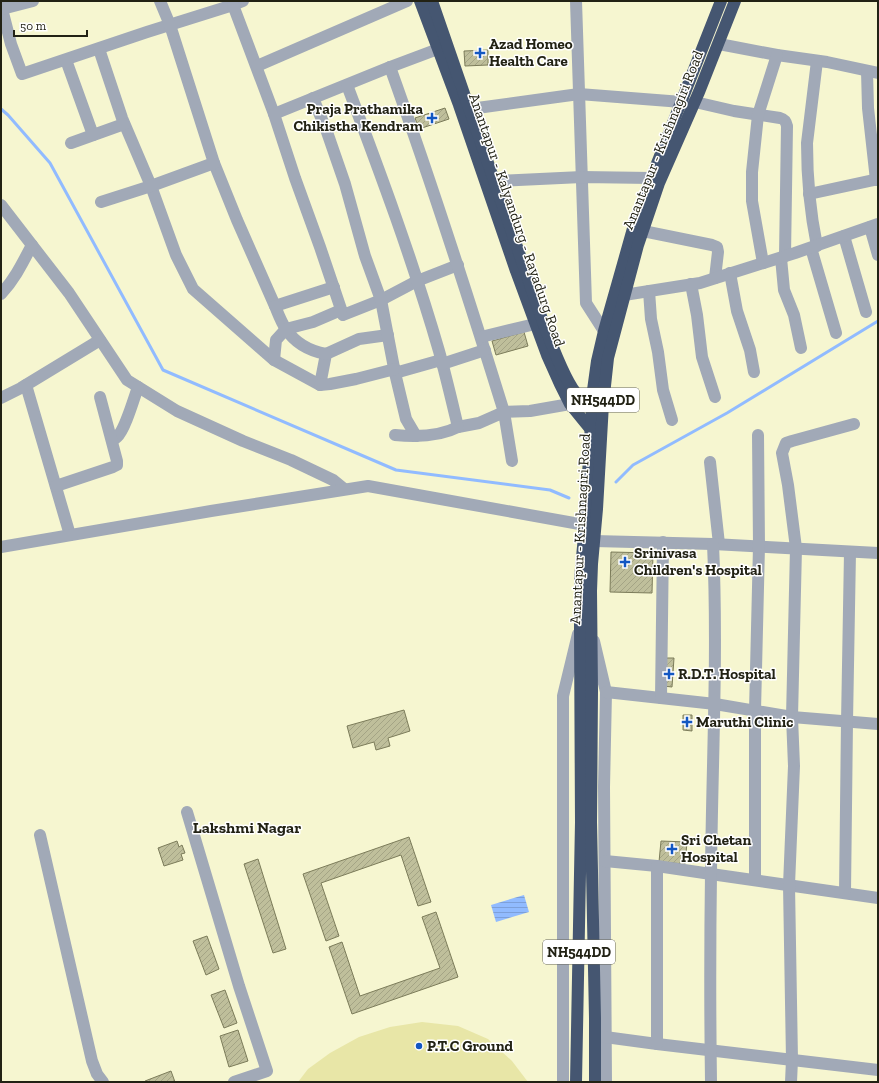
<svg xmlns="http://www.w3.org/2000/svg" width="879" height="1083" viewBox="0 0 879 1083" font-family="'Zilla Slab',serif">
<defs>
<pattern id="water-rules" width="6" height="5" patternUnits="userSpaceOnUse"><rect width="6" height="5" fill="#91bbff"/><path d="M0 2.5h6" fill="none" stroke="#7da0da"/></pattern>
<pattern id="building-hatch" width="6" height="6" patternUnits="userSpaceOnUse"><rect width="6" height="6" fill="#bfbf9b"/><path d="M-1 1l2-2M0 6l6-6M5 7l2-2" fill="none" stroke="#a4a485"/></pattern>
</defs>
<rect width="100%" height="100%" fill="#f6f6d0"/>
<!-- pitch -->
<path fill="#e8e6a7" d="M422,1022L458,1026L488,1039L512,1061L528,1082H298L308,1069L330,1053L359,1037L390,1027Z"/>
<!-- water -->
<path fill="url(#water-rules)" d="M524,895L529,912L496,922L491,905Z"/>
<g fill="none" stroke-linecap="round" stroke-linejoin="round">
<!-- stream -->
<g stroke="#91bbff" stroke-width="3">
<path d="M1,109L8,115L50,163L163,370L396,470L550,490L569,498"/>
<path d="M616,482L633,465L727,413L878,321"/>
</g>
</g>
<!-- building -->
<g fill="url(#building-hatch)" stroke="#7c7c5a">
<path d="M488,50V65L465,66L464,51Z"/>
<path d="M445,108L449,119L419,129L415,118Z"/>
<path d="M524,332L528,346L496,355L492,341Z"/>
<path d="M611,552L653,553L652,593L610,592Z"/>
<path d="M665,658H674L672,687L663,686Z"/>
<path d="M404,710L410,731L388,738L390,746L376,750L374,742L353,748L347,726Z"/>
<path d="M683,715H692V731L683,730Z"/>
<path d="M409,837L431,902L418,906L401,855L321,883L339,936L326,941L303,874Z"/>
<path d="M177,841L179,847L182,845L185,853L181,854L183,860L164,866L158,848Z"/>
<path d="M661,841L687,842L685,864L659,862Z"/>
<path d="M258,859L286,949L273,953L244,864Z"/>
<path d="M436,912L458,977L352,1014L329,947L342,942L360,996L440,968L422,917Z"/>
<path d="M207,936L219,969L206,975L193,941Z"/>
<path d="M225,990L237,1023L224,1028L211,995Z"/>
<path d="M238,1030L248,1061L229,1067L220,1036Z"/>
<path d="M171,1071L175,1082H145V1081Z"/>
</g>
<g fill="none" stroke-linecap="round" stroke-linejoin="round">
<!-- minor -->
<g stroke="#a1a9b7" stroke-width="12">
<path d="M576,1L586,303L604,331"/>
<path d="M1,5L11,44L22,74L147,32L233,5L243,1"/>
<path d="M233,5L274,114"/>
<path d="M2,9L33,1"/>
<path d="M719,44L777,55L827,62L878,73"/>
<path d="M99,49L122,118L151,186L176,255L193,289L274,360L320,385L326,354L359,339L388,335"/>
<path d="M438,49L390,67L274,114L295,178L320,247L343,315L381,300L417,281L458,265"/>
<path d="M66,60L93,135"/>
<path d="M817,61L807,143C807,178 810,212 817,246"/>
<path d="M257,66L407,1"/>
<path d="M390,67C431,181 468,296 504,412L530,411L570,404"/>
<path d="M867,71L868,108L876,180"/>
<path d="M347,85C380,172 413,261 439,351C446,376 452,402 458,427L479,423L504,412L512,461"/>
<path d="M313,98L327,132L345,184L365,256L381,300L395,373L441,360"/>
<path d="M695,102L734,111L780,118C784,119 786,121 787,126L785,256"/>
<path d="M470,109L579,94L682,102L691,105"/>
<path d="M71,143L124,124"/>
<path d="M214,163L237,220L275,306L334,287"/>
<path d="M495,181L582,177L651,178"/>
<path d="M809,194L878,179"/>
<path d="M101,202L151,186L214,163L170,25L160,1"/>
<path d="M1,205L69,293L127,380L177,411L243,441L291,460L333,480L344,489"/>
<path d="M870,227L878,255"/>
<path d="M643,231L712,245L717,247L718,252L715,278"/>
<path d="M844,236L866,312"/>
<path d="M811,248L836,333"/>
<path d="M781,258L784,290L794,315L801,348"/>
<path d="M763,263L752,201V172L758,115L777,55"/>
<path d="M730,273L737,311L750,350L754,372"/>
<path d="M691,284L697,315L702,357L715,397"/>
<path d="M649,291L651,319L658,352L663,390L672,420"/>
<path d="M1,294C15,279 23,262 32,245"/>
<path d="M624,295L700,283L795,253L878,224"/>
<path d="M275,306C278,313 281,322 286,329C295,343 310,351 326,354"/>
<path d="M481,337L535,324"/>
<path d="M274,360L276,340L286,329L313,322L341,310"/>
<path d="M442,364L485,350"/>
<path d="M395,373L406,419L416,436"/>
<path d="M26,385L70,535"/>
<path d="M320,385L330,384L356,379L395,369"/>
<path d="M1,398L21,388L100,340"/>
<path d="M395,435C416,437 439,437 458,427"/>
<path d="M112,440C114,439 115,439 117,437C125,430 134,398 138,387"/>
<path d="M710,462L719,544"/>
<path d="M56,486L113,467L117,465V461L100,397"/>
<path d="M594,541L713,544L878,553"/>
<path d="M1,547L211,511L368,486L585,525"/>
<path d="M594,641L606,692L604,787L606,1082"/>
<path d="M606,692L715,704L792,717L878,724"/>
<path d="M661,698L663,542"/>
<path d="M187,812L239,986L267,1071L234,1082"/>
<path d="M40,835L92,1061L97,1074L103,1082"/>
<path d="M605,861L657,866L711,874L878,898"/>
<path d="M755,880V711L759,546L758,435"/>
<path d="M845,893L847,722L850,552"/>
<path d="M605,1037L657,1044L878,1070"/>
<path d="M657,1044V866"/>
<path d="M563,1082V696L578,634"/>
<path d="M711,1082C710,1012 710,943 711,873C712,763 718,653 713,544"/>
<path d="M791,1082L792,1060L789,885L794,766L792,717L796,548L788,485L782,453L786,443L792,441L854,424"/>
</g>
<!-- highway -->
<g stroke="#455671" stroke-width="12">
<path d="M420,1L459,105L516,271L547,355L560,384L570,404L592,431"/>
<path d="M432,1L543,322C550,339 566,386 579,396C585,400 593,402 600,403"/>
<path d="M576,1082L581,822L580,627V579L585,525L593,390L597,361L604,331L634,225L654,171L721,1"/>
<path d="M595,1082V1018L591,822L592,691L591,591L592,564L597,509L603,404L608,358L638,245L659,183L699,92L735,1"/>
</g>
</g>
<!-- markers -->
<g fill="#1357c2" stroke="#fff" stroke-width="1.5">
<path d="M478 47h4v4h4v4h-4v4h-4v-4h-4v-4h4z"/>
<path d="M430 112h4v4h4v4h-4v4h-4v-4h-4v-4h4z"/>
<path d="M623 556h4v4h4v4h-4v4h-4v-4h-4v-4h4z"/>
<path d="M667 668h4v4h4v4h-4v4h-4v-4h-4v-4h4z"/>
<path d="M685 716h4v4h4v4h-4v4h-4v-4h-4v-4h4z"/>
<path d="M670 843h4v4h4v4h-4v4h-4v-4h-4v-4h4z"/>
<circle cx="419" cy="1046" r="4"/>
</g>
<g text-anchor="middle" stroke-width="3" stroke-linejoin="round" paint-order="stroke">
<!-- shield labels -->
<g fill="#fff" stroke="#64645a" stroke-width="1">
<rect x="567" y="388" width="72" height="24" rx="3"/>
<rect x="543" y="940" width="72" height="24" rx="3"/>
</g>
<g font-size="14" font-weight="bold" fill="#222214">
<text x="603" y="405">NH544DD</text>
<text x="579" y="957">NH544DD</text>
</g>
<!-- poi labels -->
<g font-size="15" font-weight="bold" fill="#222214" stroke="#fff" text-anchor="start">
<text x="489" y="49">Azad Homeo<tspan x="489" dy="17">Health Care</tspan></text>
<text x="423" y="114" text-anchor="end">Praja Prathamika<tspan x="423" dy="17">Chikistha Kendram</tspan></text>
<text x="634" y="558">Srinivasa<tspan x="634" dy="17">Children's Hospital</tspan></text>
<text x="678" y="679">R.D.T. Hospital</text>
<text x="696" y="727">Maruthi Clinic</text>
<text x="681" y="845">Sri Chetan<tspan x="681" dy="17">Hospital</tspan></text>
<text x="427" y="1051">P.T.C Ground</text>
</g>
<!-- street labels -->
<g font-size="15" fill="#222214" stroke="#fff">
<text transform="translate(663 140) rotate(-68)" y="5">Anantapur - Krishnagiri Road</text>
<text transform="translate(517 220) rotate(71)" y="5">Anantapur - Kalyandurg - Rayadurg Road</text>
<text transform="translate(580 529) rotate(-87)" y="5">Anantapur - Krishnagiri Road</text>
</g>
<!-- neighbourhood labels -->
<g font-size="16" font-weight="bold" fill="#222214" stroke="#fff">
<text x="247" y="833">Lakshmi Nagar</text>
</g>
</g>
<!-- border -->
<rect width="879" height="1083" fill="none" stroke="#222214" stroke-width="4"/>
<!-- scale -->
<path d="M14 30v6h73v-6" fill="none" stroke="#222214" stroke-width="2"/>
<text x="20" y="30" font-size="12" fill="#222214" stroke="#ffffff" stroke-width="3" paint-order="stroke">50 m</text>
</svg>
